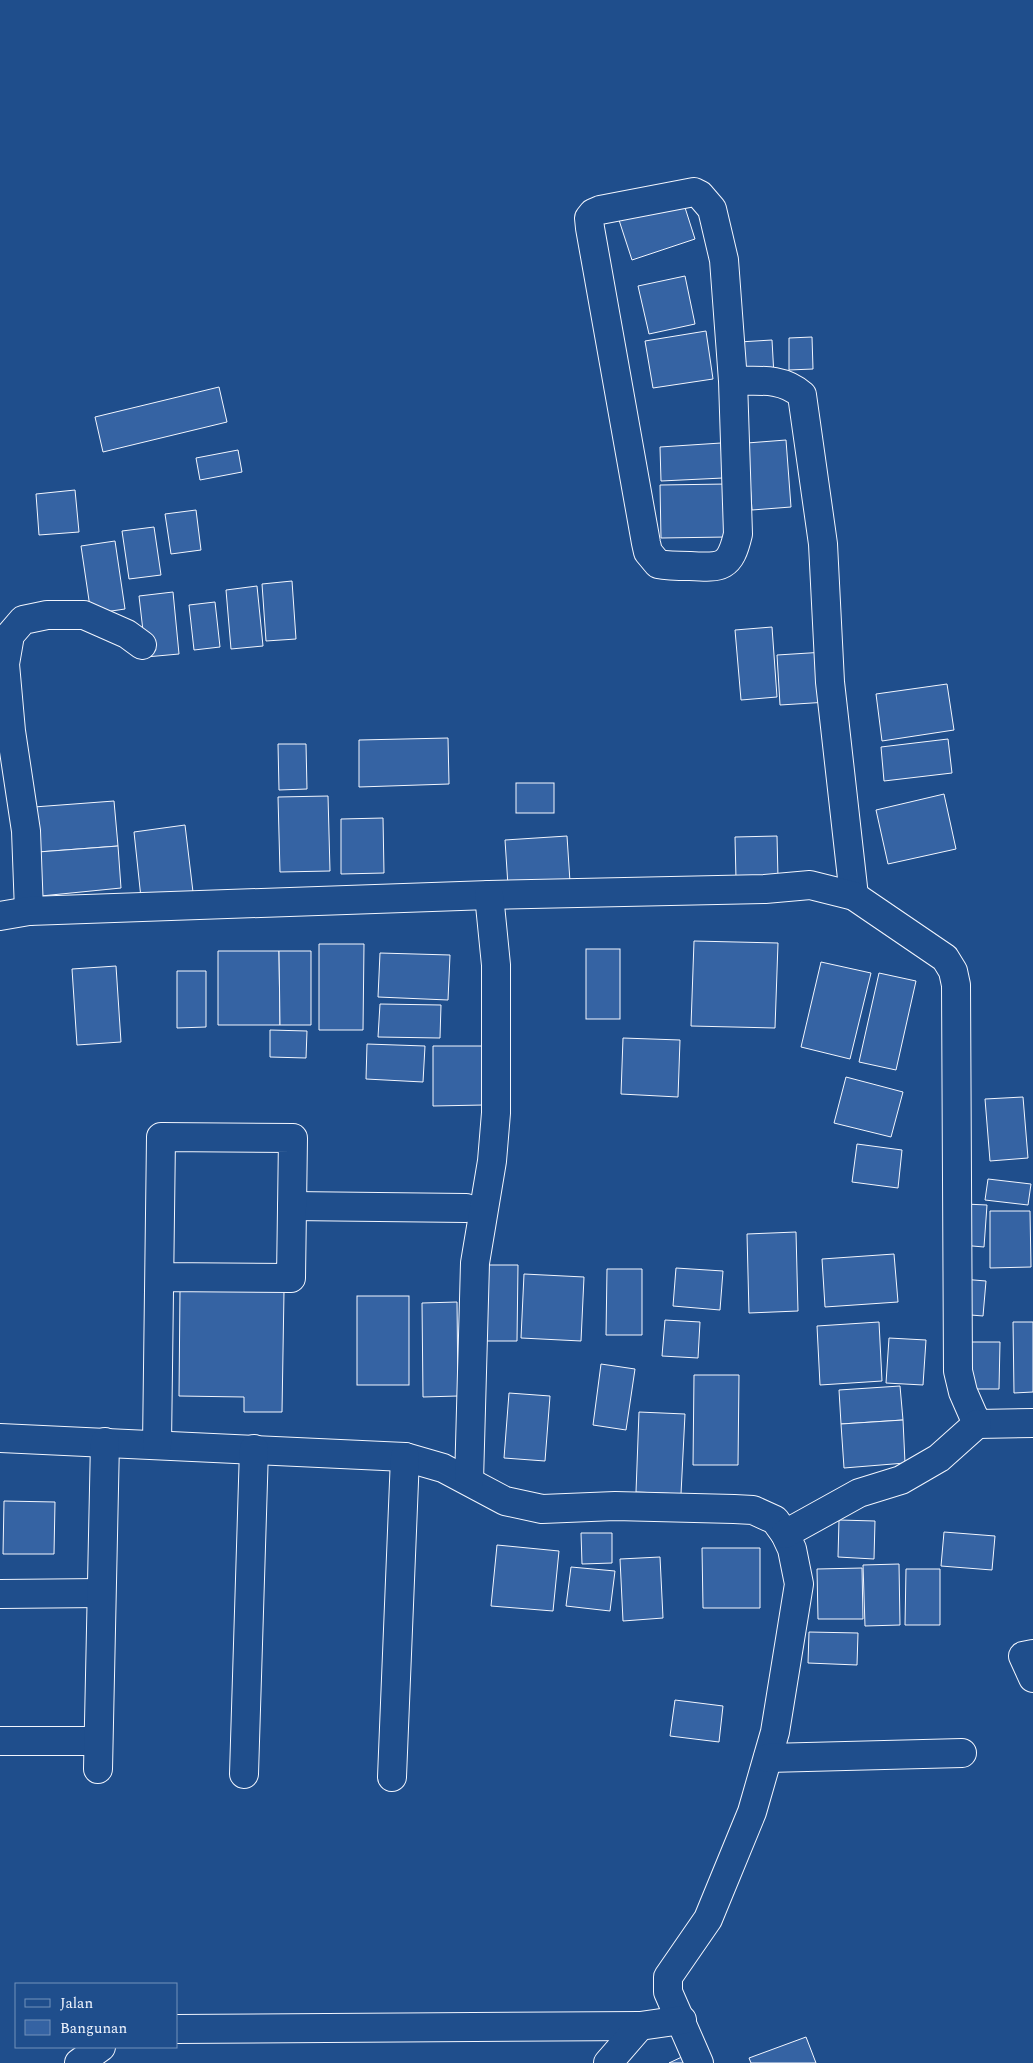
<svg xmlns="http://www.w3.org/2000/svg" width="1033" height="2063" viewBox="0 0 1033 2063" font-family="Spectral,serif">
<rect width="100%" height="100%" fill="#1f4e8c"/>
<!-- building -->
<g fill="#3563a3" stroke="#f2f6ff">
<path d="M681,195L695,239L632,260L618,217Z"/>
<path d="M685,276L695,324L649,334L638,286Z"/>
<path d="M706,331L713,379L653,388L645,341Z"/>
<path d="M812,337L813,369L789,370V338Z"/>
<path d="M772,340L774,376L742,379L739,342Z"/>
<path d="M219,387L227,422L103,452L95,417Z"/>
<path d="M786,440L791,507L752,510L747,443Z"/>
<path d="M721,443L723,478L661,481L660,447Z"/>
<path d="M238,450L242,472L200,480L196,458Z"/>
<path d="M727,484V537L661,538L660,485Z"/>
<path d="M75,490L79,532L39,535L36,494Z"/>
<path d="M196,510L201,550L171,554L165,514Z"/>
<path d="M154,527L161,575L129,579L122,531Z"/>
<path d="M115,541L125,609L91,614L81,546Z"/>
<path d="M292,581L296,639L266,641L262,584Z"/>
<path d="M257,586L263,646L231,649L226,590Z"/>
<path d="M173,592L179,654L146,657L139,596Z"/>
<path d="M215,602L220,647L194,650L189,605Z"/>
<path d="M772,627L777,697L741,700L735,630Z"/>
<path d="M825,652L828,702L780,705L777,655Z"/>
<path d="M947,684L954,730L882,741L876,694Z"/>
<path d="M448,738L449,784L359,787V740Z"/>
<path d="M948,739L952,773L884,781L881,747Z"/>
<path d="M278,744H306L307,789L279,790Z"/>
<rect x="516" y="783" width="38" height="30"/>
<path d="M944,794L956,849L888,864L876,810Z"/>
<path d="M328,796L330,871L280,872L278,797Z"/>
<path d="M114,801L118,846L38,852L34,807Z"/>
<path d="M383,818L384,873L341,874V819Z"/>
<path d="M185,825L193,892L141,898L134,832Z"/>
<path d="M567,836L570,882L508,886L505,840Z"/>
<path d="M777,836L778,878L736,879L735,837Z"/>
<path d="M118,846L121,888L41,896L38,852Z"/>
<path d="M694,941L778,943L775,1028L691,1026Z"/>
<path d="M319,944H364L363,1030H319Z"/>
<rect x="586" y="949" width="34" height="70"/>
<path d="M218,951H279L280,1025H218Z"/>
<path d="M279,951H311V1025H280Z"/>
<path d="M380,953L450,955L448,1000L378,997Z"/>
<path d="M821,962L871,973L850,1059L801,1047Z"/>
<path d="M116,966L121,1042L77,1045L72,969Z"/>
<path d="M177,971H206V1027L177,1028Z"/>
<path d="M879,973L916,981L896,1070L859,1062Z"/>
<path d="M380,1004L441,1005L440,1038L378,1037Z"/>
<path d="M270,1030L307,1031L306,1058L270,1057Z"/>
<path d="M623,1038L680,1040L678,1097L621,1094Z"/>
<path d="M367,1044L425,1046L423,1082L366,1079Z"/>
<path d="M433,1046H484V1105L433,1106Z"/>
<path d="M846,1077L903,1092L891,1137L834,1123Z"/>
<path d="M1023,1097L1028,1158L990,1161L985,1099Z"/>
<path d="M857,1144L902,1150L898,1188L852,1182Z"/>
<path d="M988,1179L1031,1184L1028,1205L985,1200Z"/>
<path d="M965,1204L987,1205L984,1247L961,1245Z"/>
<path d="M990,1211H1030L1031,1267L990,1268Z"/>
<path d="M796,1232L798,1311L749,1313L747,1234Z"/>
<path d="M894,1254L898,1302L825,1307L822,1259Z"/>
<path d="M480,1265H518L517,1341H479Z"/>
<path d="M676,1268L723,1271L720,1310L673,1306Z"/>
<path d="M607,1269H642V1335H606Z"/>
<path d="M524,1274L584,1277L581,1341L521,1338Z"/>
<path d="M962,1279L986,1281L983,1316L959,1314Z"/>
<path d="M180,1290L284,1291L282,1412H244V1397L179,1396Z"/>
<rect x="357" y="1296" width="52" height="89"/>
<path d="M457,1302L458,1396L423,1397L422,1303Z"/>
<path d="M665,1320L700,1322L698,1358L662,1356Z"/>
<path d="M879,1322L882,1381L820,1385L817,1326Z"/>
<path d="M1013,1322H1033V1392L1014,1393Z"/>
<path d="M889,1338L926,1340L923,1385L886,1383Z"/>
<path d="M970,1342H1000L999,1389H968Z"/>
<path d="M601,1364L635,1369L626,1430L593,1425Z"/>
<path d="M694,1375H739L738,1465H693Z"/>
<path d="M900,1386L903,1420L841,1424L839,1390Z"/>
<path d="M509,1393L550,1396L545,1461L504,1458Z"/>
<path d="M639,1412L685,1414L681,1494L636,1492Z"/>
<path d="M903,1420L905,1463L844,1468L841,1424Z"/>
<path d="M4,1501L55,1502L54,1554H3Z"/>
<path d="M839,1520L875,1521L874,1559L838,1557Z"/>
<path d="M944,1532L995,1536L992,1570L941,1566Z"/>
<path d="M581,1533H612V1563L582,1564Z"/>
<path d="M497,1545L559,1551L553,1611L491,1606Z"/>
<path d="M702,1548H760V1608H703Z"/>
<path d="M660,1557L663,1618L623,1621L620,1559Z"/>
<path d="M899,1564L900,1625L865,1626L863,1565Z"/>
<path d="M571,1567L615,1571L610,1611L566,1606Z"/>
<path d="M862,1568L863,1619H818L817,1569Z"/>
<path d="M906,1569H940V1625H905Z"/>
<path d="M809,1632L858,1633L857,1665L808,1663Z"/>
<path d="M675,1700L723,1706L719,1742L670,1736Z"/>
<path d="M806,2037L816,2063H751L749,2058Z"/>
<path d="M686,2055L690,2063H669Z"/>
</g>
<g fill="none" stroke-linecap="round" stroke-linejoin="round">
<!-- minor casing -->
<g stroke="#f2f6ff" stroke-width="30">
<g id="minor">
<path d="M733,381L738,534C730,568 722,568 690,566C679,566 668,566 658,564L648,552L646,543L590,228L589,218L593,213L600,210L694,192L700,195L712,209L724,260L733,381C758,381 782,377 802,395L823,544L830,682L854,896"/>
<path d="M29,911L26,831L11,731L5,664L10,635L23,620L47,615H84L127,634L142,645"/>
<path d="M0,916L29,911L489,895L765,889L810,885L854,896L945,958L953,971L956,985L958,1371L963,1392L977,1424L1033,1423"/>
<path d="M292,1206L466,1208"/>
<path d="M0,1438L405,1457L443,1468L505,1501L542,1509L615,1506L734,1509L753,1510L775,1520L785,1534L792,1549L799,1584L775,1732L752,1812L708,1919L668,1977V1992L699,2063"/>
<path d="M157,1445L161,1137L293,1138L291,1278L160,1277"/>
<path d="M469,1481L475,1263L492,1161L496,1113V965L489,895"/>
<path d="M785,1534L859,1493L901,1480L939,1458L977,1424"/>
<path d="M0,1594L101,1593"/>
<path d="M1033,1654L1023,1656L1033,1678"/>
<path d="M0,1741H98"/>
<path d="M768,1758L962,1753"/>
<path d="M98,1769L105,1442"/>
<path d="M244,1774L254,1449"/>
<path d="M392,1777L405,1457"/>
<path d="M176,2029L640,2026"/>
<path d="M79,2063L101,2047"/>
<path d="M608,2063L640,2026L682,2020"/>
</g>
</g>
<!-- minor -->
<use href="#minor" stroke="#1f4e8c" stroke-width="28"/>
</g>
<!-- legend -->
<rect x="15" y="1983" width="162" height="65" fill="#1f4e8c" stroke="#7391ba"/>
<rect x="25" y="1999" width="25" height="8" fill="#1f4e8c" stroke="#7391ba"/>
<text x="60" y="2008" font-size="15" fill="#f2f6ff">Jalan</text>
<rect x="25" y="2020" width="25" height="15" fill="#3563a3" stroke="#7391ba"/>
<text x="60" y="2033" font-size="15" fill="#f2f6ff">Bangunan</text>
</svg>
